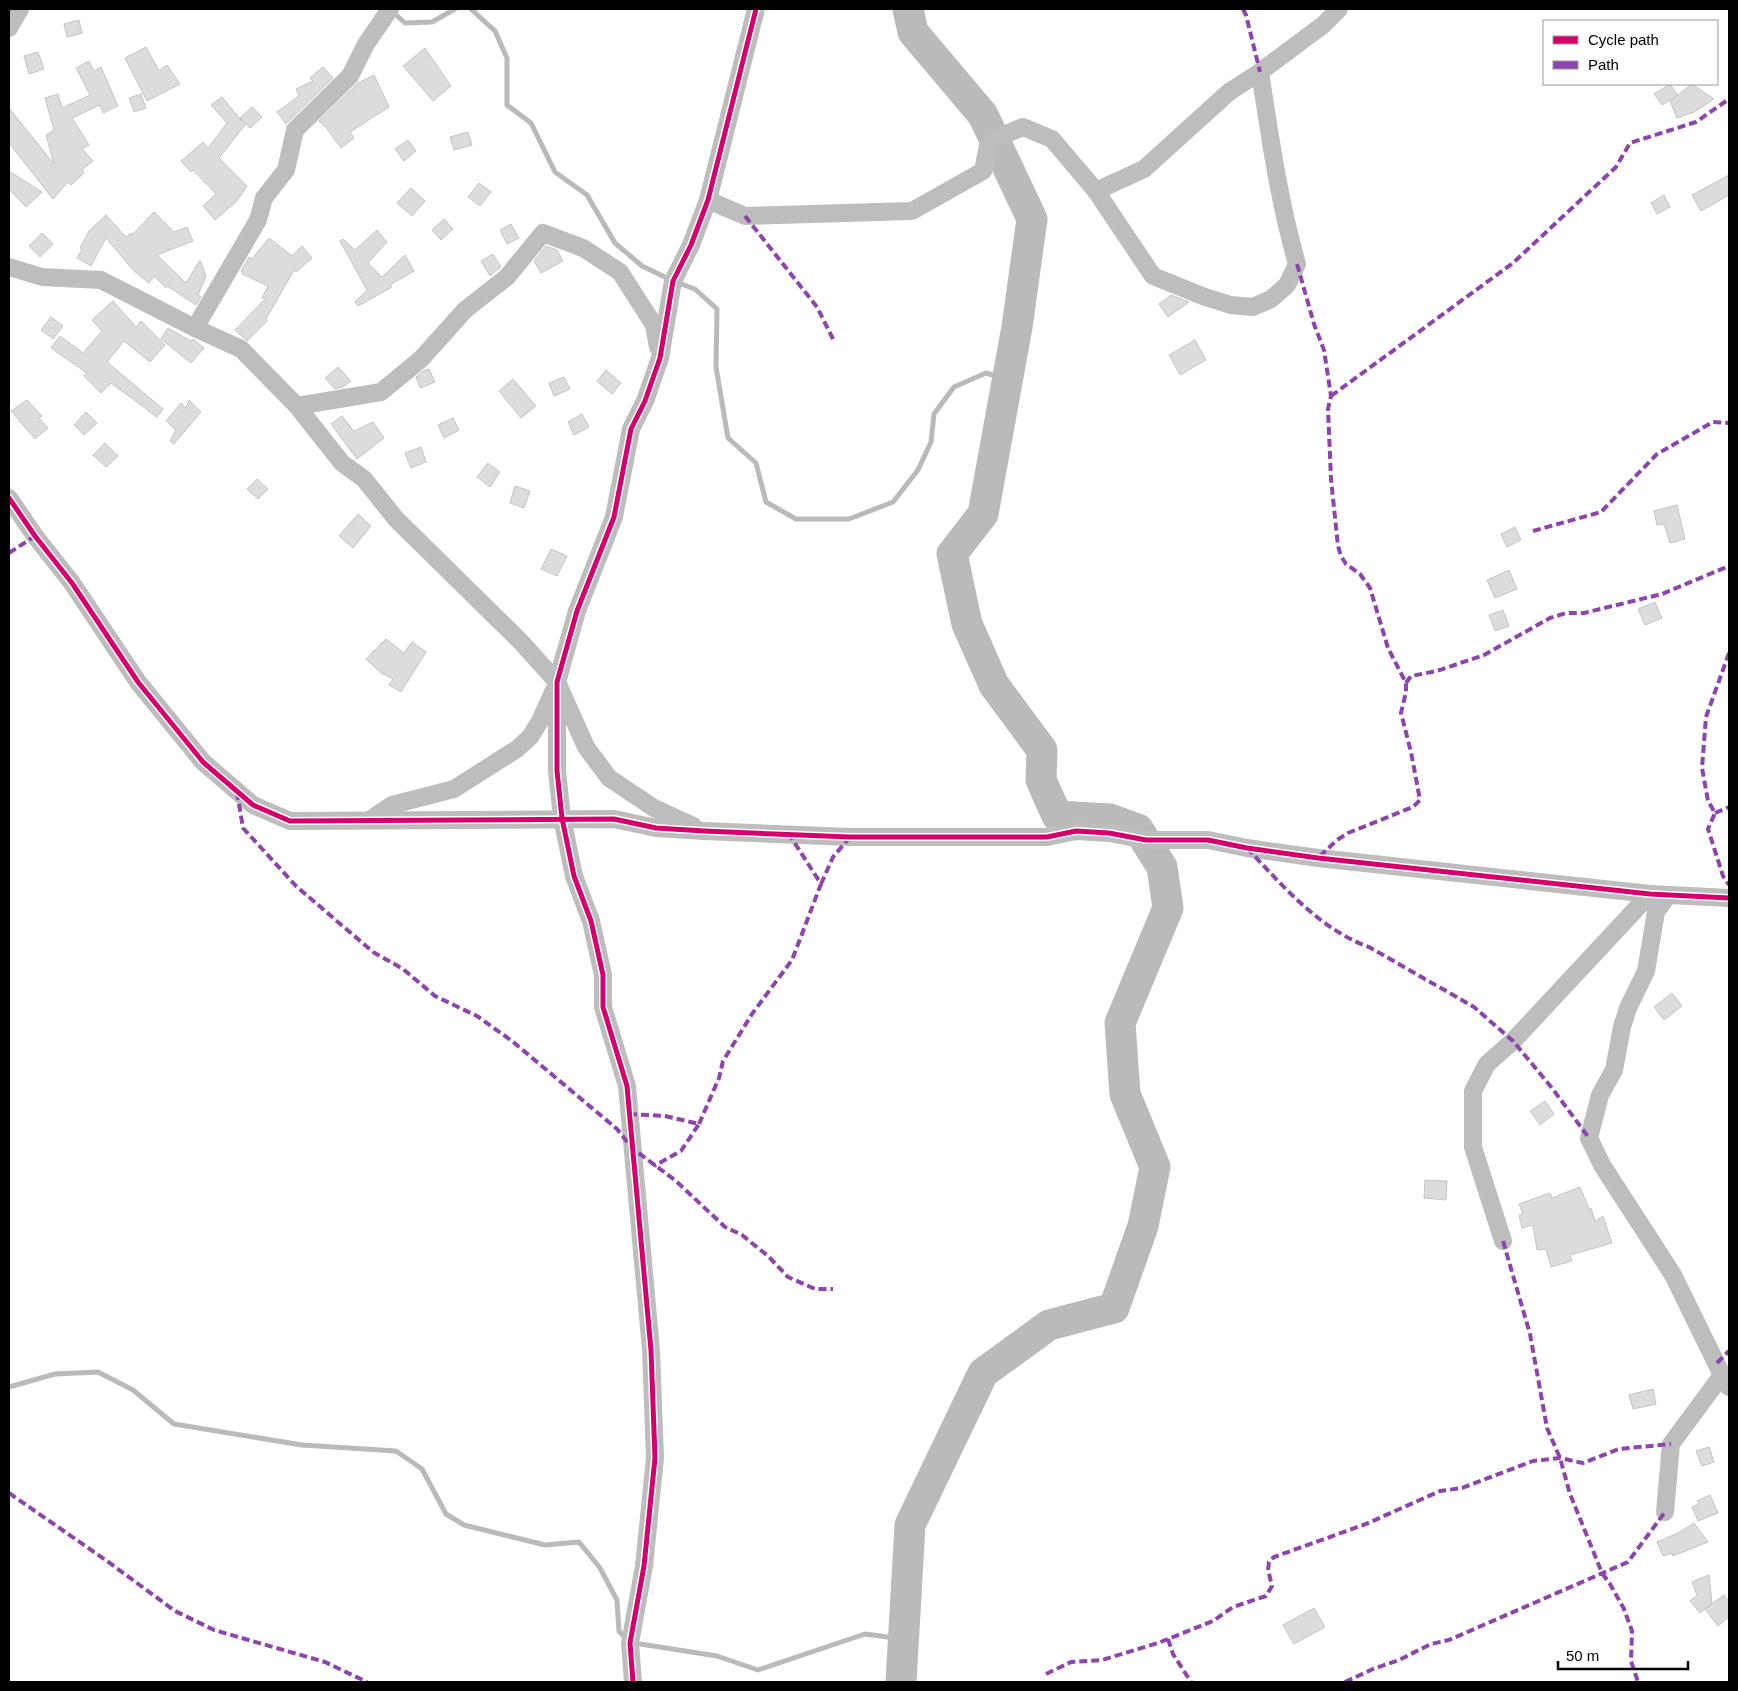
<svg xmlns="http://www.w3.org/2000/svg" width="1738" height="1691" viewBox="0 0 1738 1691" font-family="Arial,sans-serif">
<rect width="100%" height="100%" fill="#fff"/>
<g fill="none" stroke-linecap="round" stroke-linejoin="round">
<!-- stream -->
<g stroke="#bababa" stroke-width="5">
<path d="M471,9L495,31L507,58V105L531,123L555,172L587,195L615,243L642,266L673,281L695,289L717,309L716,367L728,438L756,463L766,502L796,519H849L893,502L918,470L931,442L934,414L954,387L986,373L1008,380"/>
<path d="M395,14L405,23L432,22L455,9"/>
<path d="M9,1387L55,1374L98,1372L133,1390L174,1424L302,1445L396,1451L422,1469L446,1514L464,1525L545,1545L579,1542L600,1568L617,1600L619,1631L627,1640"/>
<path d="M634,1643L717,1656L758,1670L865,1634L903,1639"/>
</g>
<!-- river -->
<path stroke="#bababa" stroke-width="31" d="M901,1682L910,1525L983,1373L1049,1325L1114,1308L1143,1226L1155,1167L1125,1094L1120,1023L1168,908L1162,867L1138,829L1110,819L1057,816L1041,780L1042,750L994,685L967,624L952,554L983,514L1017,327L1032,219L983,115L913,32L908,9"/>
</g>
<!-- building -->
<g fill="#dcdcdc" stroke="#c4c4c4">
<path d="M79,20L82,33L67,37L64,24Z"/>
<path d="M146,47L159,71L167,65L180,84L147,101L125,58Z"/>
<path d="M425,48L451,86L433,101L403,66Z"/>
<path d="M38,52L44,69L29,74L24,56Z"/>
<path d="M89,61L94,71L101,67L118,106L103,113L100,105L72,118L89,145L82,149L93,161L82,170L84,173L71,185L68,182L53,199L9,143V108L54,164L46,135L54,130L45,98L58,94L62,108L90,95L76,68Z"/>
<path d="M323,67L333,78L286,124L277,112L299,96L296,89L313,81L310,78Z"/>
<path d="M374,75L389,107L350,132L354,138L341,148L325,126H324L319,121L358,83Z"/>
<path d="M1670,84L1678,95L1662,105L1654,94Z"/>
<path d="M1692,84L1714,99L1694,112L1677,118L1670,101Z"/>
<path d="M141,94L146,108L134,112L129,98Z"/>
<path d="M222,97L245,125L219,158L247,186L236,202L215,220L203,206L216,194L193,170L191,172L181,161L203,142L208,148L227,123L211,105Z"/>
<path d="M252,107L262,117L250,128L240,118Z"/>
<path d="M468,132L472,145L454,150L450,137Z"/>
<path d="M408,140L416,151L404,161L395,149Z"/>
<path d="M9,171L42,192L26,207L9,189Z"/>
<path d="M1729,175V195L1701,211L1692,195Z"/>
<path d="M479,183L491,192L480,206L468,197Z"/>
<path d="M411,188L425,201L412,216L397,203Z"/>
<path d="M1664,195L1670,207L1657,214L1651,203Z"/>
<path d="M154,212L174,232L187,227L193,241L157,255L186,283L200,260L206,276L198,295L201,297L196,305L167,286L166,288L154,276L149,283L134,271L106,238L91,266L77,258L82,249L80,248L89,231L106,215L126,237L131,233L132,235Z"/>
<path d="M444,219L453,229L441,240L432,230Z"/>
<path d="M511,224L519,238L507,244L500,230Z"/>
<path d="M377,230L387,242L368,263L382,277L405,255L414,271L390,285L392,287L358,306L355,302L367,290L340,241L343,239L355,250Z"/>
<path d="M42,233L53,244L40,257L29,246Z"/>
<path d="M269,238L292,256L302,246L312,258L296,272L294,270L266,319L267,321L247,341L235,330L265,299L262,298L268,286L242,274L243,272L241,271L249,257L252,259Z"/>
<path d="M546,246L557,250L563,261L541,273L534,261Z"/>
<path d="M493,254L501,267L490,276L481,261Z"/>
<path d="M1171,295L1189,302L1168,317L1159,304Z"/>
<path d="M113,301L136,327L141,321L165,345L150,362L124,341L107,362L163,409L157,417L111,383L101,393L84,376L87,373L51,348L60,336L83,353L102,331L92,320Z"/>
<path d="M51,317L63,326L53,339L41,330Z"/>
<path d="M168,328L191,341L193,339L204,348L191,363L161,339Z"/>
<path d="M1195,340L1206,360L1180,375L1169,355Z"/>
<path d="M338,367L351,381L343,387L335,389L325,378Z"/>
<path d="M429,369L435,382L420,388L416,377L423,371Z"/>
<path d="M606,370L621,383L612,394L597,381Z"/>
<path d="M564,377L570,389L554,396L549,383Z"/>
<path d="M513,379L536,406L521,418L499,391Z"/>
<path d="M27,400L42,416L39,418L48,428L35,439L11,411Z"/>
<path d="M189,400L201,412L174,444L170,441L176,430L166,421L181,403L186,408Z"/>
<path d="M86,412L97,423L84,435L74,425Z"/>
<path d="M582,414L589,427L574,435L568,422Z"/>
<path d="M342,416L354,431L373,422L384,438L357,459L331,424Z"/>
<path d="M453,418L459,430L444,438L438,425Z"/>
<path d="M105,443L118,456L106,467L93,455Z"/>
<path d="M421,447L426,462L411,468L405,453Z"/>
<path d="M488,463L500,472L490,487L477,477Z"/>
<path d="M257,479L268,489L258,499L247,489Z"/>
<path d="M515,486L530,491L524,508L510,503Z"/>
<path d="M1677,505L1685,539L1670,543L1664,524L1657,525L1654,511Z"/>
<path d="M358,514L371,526L353,548L339,536Z"/>
<path d="M1515,527L1521,540L1507,547L1501,534Z"/>
<path d="M551,549L567,556L557,576L541,569Z"/>
<path d="M1509,570L1517,589L1495,598L1487,580Z"/>
<path d="M1655,602L1662,618L1645,625L1638,609Z"/>
<path d="M1503,610L1509,626L1495,631L1489,615Z"/>
<path d="M386,639L404,653L412,642L426,652L401,692L389,685L393,679L381,673L366,659Z"/>
<path d="M1672,993L1682,1006L1664,1020L1654,1007Z"/>
<path d="M1545,1101L1554,1114L1540,1125L1530,1111Z"/>
<path d="M1425,1180L1447,1181L1446,1200L1424,1198Z"/>
<path d="M1580,1187L1589,1209L1591,1208L1595,1221L1603,1216L1612,1243L1570,1255L1572,1261L1551,1267L1546,1249L1537,1250L1533,1225L1522,1228L1519,1215L1523,1214L1519,1204L1550,1193L1552,1198Z"/>
<path d="M1653,1389L1656,1404L1633,1409L1629,1395Z"/>
<path d="M1709,1447L1714,1462L1702,1466L1696,1451Z"/>
<path d="M1710,1495L1718,1513L1698,1521L1692,1507L1699,1504L1697,1501Z"/>
<path d="M1694,1523L1708,1542L1673,1556L1672,1553L1663,1556L1657,1542L1678,1533Z"/>
<path d="M1709,1575L1712,1603L1700,1613L1690,1601L1697,1595L1692,1582Z"/>
<path d="M1724,1595L1729,1602V1617L1718,1626L1705,1609Z"/>
<path d="M1314,1608L1325,1627L1294,1644L1283,1625Z"/>
</g>
<g fill="none" stroke-linecap="round" stroke-linejoin="round">
<!-- minor -->
<g stroke="#bdbdbd" stroke-width="18">
<path d="M9,28L20,9"/>
<path d="M1096,191L1153,276L1205,297L1231,305L1253,307L1271,299L1287,285L1297,264C1279,201 1270,137 1260,72"/>
<path d="M708,200L745,216L912,211L983,171L988,145L994,139L1023,127L1052,139L1096,191L1144,169L1229,92L1260,72L1323,25L1339,9"/>
<path d="M9,267L42,277L101,280L195,328L241,349L297,406L342,463L364,479L396,519L522,643L557,682L586,747L609,778L654,808L693,826"/>
<path d="M195,328L258,220L264,198L286,170L295,130L350,76L366,44L390,9"/>
<path d="M297,406L381,392L421,359L465,310L507,277L543,233L583,248L620,272L654,325L658,347"/>
<path d="M9,498L35,536L72,583L138,682L203,762L253,805L290,821L614,819L656,828L704,831L850,837H1047L1076,831L1109,833L1146,840H1208L1247,848L1318,858L1650,894L1729,898"/>
<path d="M371,819L392,805L454,789L517,749L530,737L540,721L554,690"/>
<path d="M1668,895L1656,912L1646,971L1628,1008L1622,1027L1614,1070L1600,1095L1589,1138L1602,1165L1673,1275L1722,1375L1729,1387"/>
<path d="M1503,1241L1473,1147V1091L1487,1064L1513,1041L1650,894"/>
<path d="M1665,1512L1671,1444L1722,1375"/>
<path d="M633,1682L630,1643L644,1566L655,1458L651,1350L627,1086L603,1007V975L591,921L574,876L562,818L557,771V682L577,611L614,517L631,429L645,401L660,358L673,281L691,245L708,200L756,9"/>
</g>
<!-- quiet -->
<g stroke="#8e44ad" stroke-width="4" stroke-dasharray="8 4" stroke-linecap="butt">
<path d="M1243,9L1246,15L1260,72"/>
<path d="M745,216L817,307L834,341"/>
<path d="M1297,264L1314,324L1324,350L1331,396L1328,409L1331,479L1338,546L1341,556L1346,564L1360,574L1370,588L1388,648L1406,683V692L1401,713L1411,752L1420,800L1413,807L1348,833L1337,840L1318,858"/>
<path d="M1331,396L1513,263L1616,167L1630,143L1696,122L1729,99"/>
<path d="M1533,531L1601,512L1657,454L1713,422L1729,423"/>
<path d="M9,553L35,536"/>
<path d="M1729,653L1706,717L1702,768L1708,801L1715,813L1708,829L1723,876L1729,885"/>
<path d="M1406,683L1411,676L1437,671L1484,655L1550,618L1566,613H1584L1662,594L1729,566"/>
<path d="M237,792L243,828L296,886L373,952L403,969L435,996L477,1016L512,1041L617,1129L632,1148L676,1181L725,1227L742,1235L768,1256L788,1277L815,1289H833"/>
<path d="M1715,813L1729,807"/>
<path d="M1247,848C1283,886 1319,929 1369,947L1474,1007L1513,1041L1552,1088L1589,1138"/>
<path d="M821,884L833,857L850,837"/>
<path d="M629,1114L665,1116L699,1124L681,1151L654,1166"/>
<path d="M699,1124L719,1078L723,1061L752,1014L792,960L821,884L789,834"/>
<path d="M1503,1241L1530,1334L1547,1428L1560,1458L1570,1494L1602,1573L1610,1584L1624,1609L1632,1631L1631,1661L1638,1682"/>
<path d="M1717,1363L1729,1351"/>
<path d="M9,1493L107,1561L175,1611L214,1630L325,1662L367,1682"/>
<path d="M1168,1639L1173,1654L1191,1682"/>
<path d="M1046,1674L1071,1662L1102,1660L1158,1643L1213,1621L1233,1607L1266,1596L1272,1586L1268,1570L1269,1562L1274,1557L1366,1524L1440,1491L1462,1488L1533,1461L1560,1458L1583,1463L1619,1449L1671,1444"/>
<path d="M1345,1682L1373,1669L1399,1660L1431,1644L1449,1640L1628,1562L1665,1512"/>
</g>
<!-- cycleway casing -->
<g stroke="#fff" stroke-width="8">
<g id="cycleway">
<path d="M9,498L35,536L72,583L138,682L203,762L253,805L290,821L614,819L656,828L704,831L850,837H1047L1076,831L1109,833L1146,840H1208L1247,848L1318,858L1650,894L1729,898"/>
<path d="M633,1682L630,1643L644,1566L655,1458L651,1350L627,1086L603,1007V975L591,921L574,876L562,818L557,771V682L577,611L614,517L631,429L645,401L660,358L673,281L691,245L708,200L756,9"/>
</g>
</g>
<!-- cycleway -->
<use href="#cycleway" stroke="#d6006c" stroke-width="5"/>
</g>
<!-- border -->
<rect width="1738" height="1691" fill="none" stroke="#000000" stroke-width="20"/>
<!-- legend -->
<rect x="1543" y="20" width="175" height="65" fill="#ffffff" stroke="#999999"/>
<rect x="1553" y="36" width="25" height="8" fill="#d6006c" stroke="#999999"/>
<text x="1588" y="45" font-size="15" fill="#000000">Cycle path</text>
<rect x="1553" y="61" width="25" height="8" fill="#8e44ad" stroke="#999999"/>
<text x="1588" y="70" font-size="15" fill="#000000">Path</text>
<!-- scale -->
<path d="M1558 1661v8h130v-8" fill="none" stroke="#000000" stroke-width="2.5"/>
<text x="1566" y="1661" font-size="15" fill="#000000" stroke="#ffffff" stroke-width="4" paint-order="stroke">50 m</text>
</svg>
